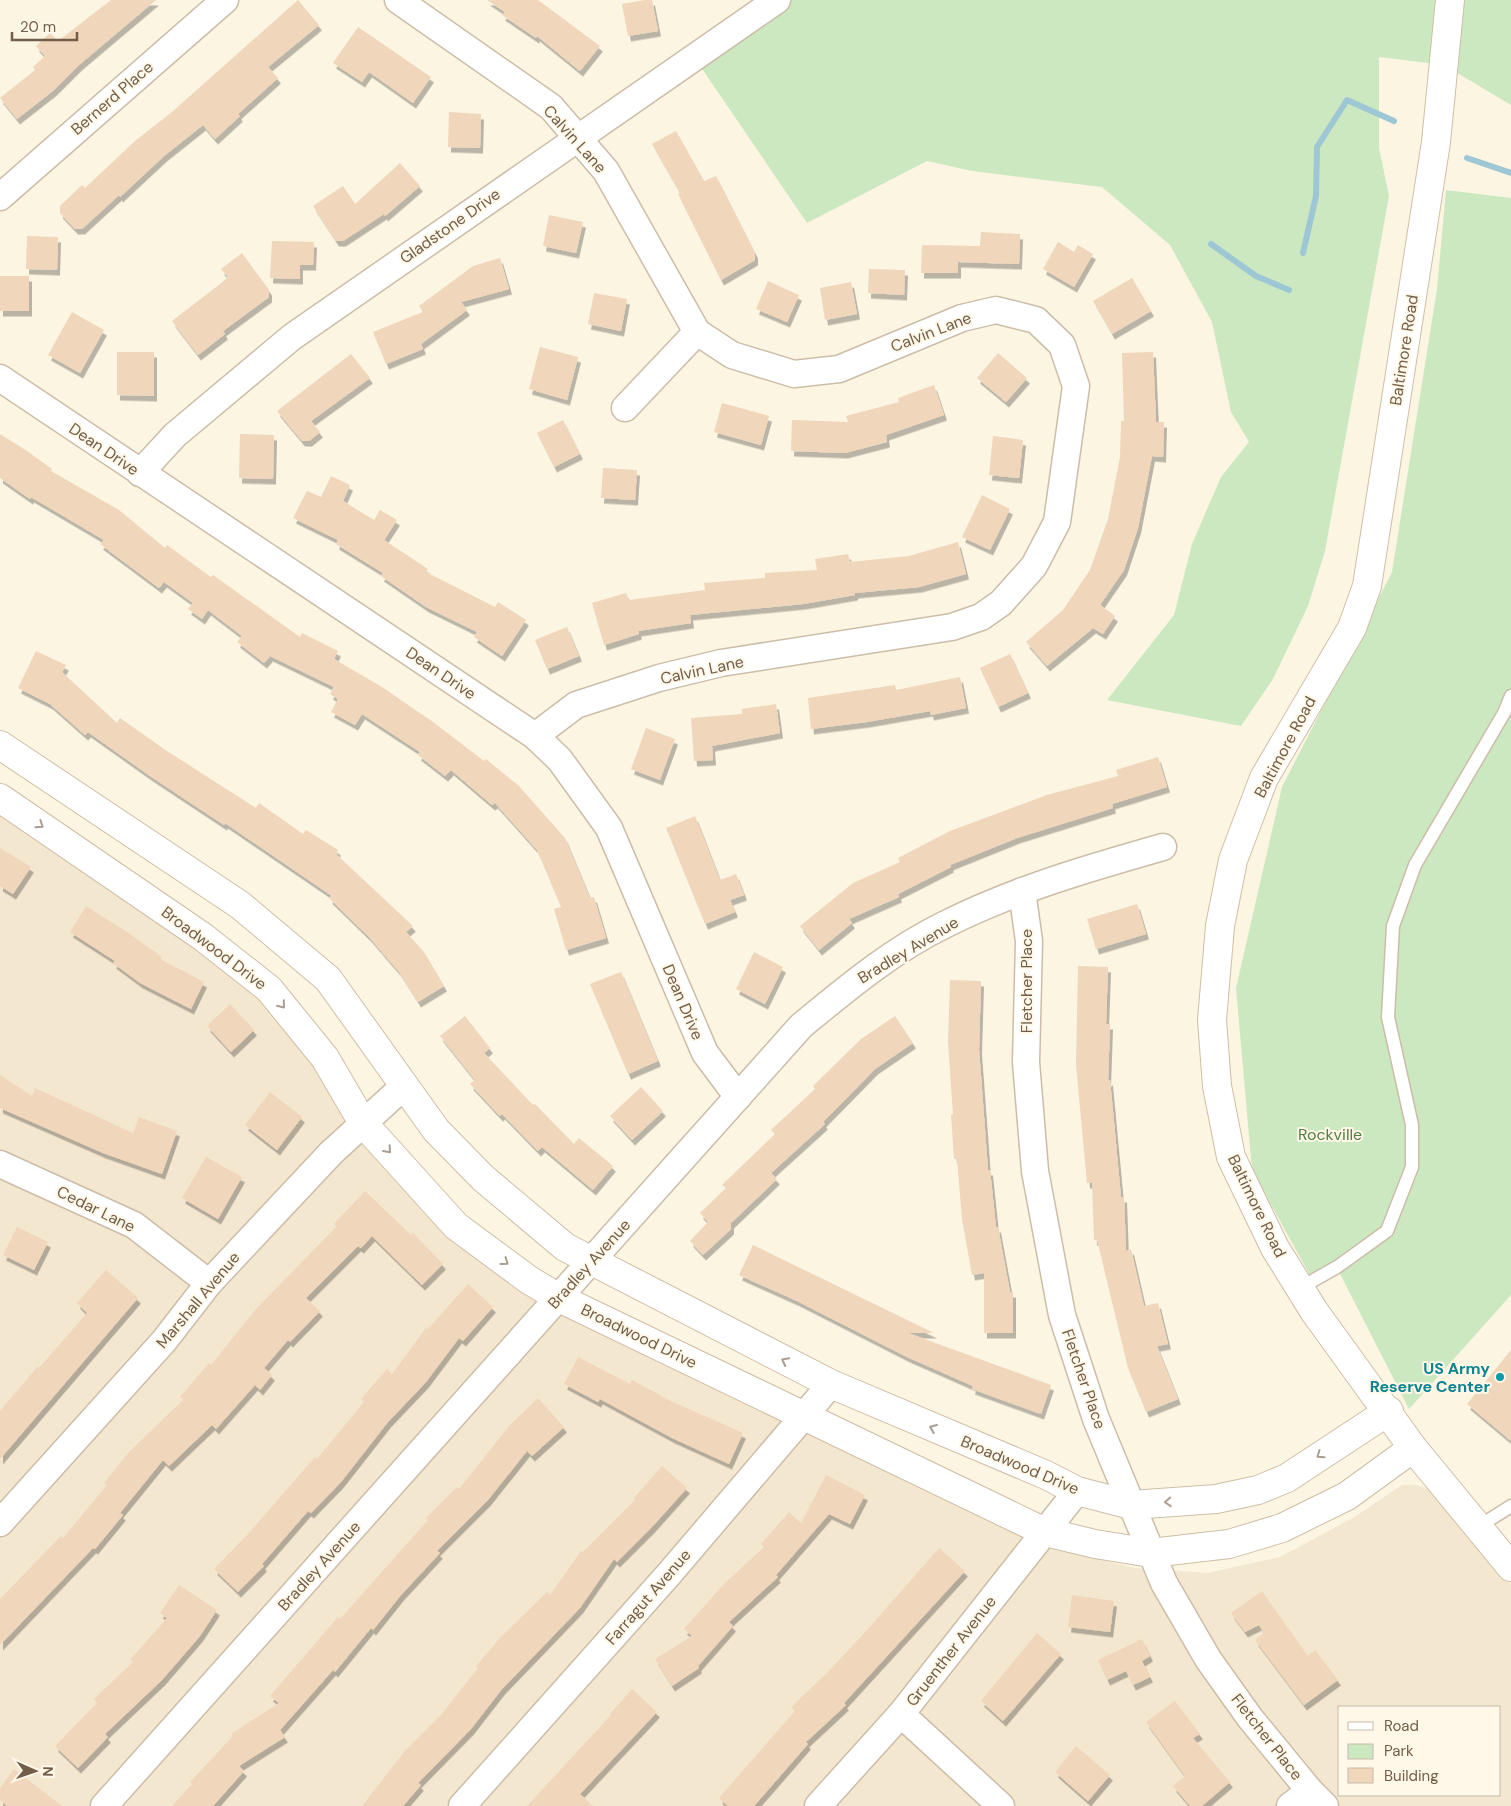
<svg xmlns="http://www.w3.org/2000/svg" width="1511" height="1806" font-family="'DM Sans',sans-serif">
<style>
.residential{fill:#f3e7d0;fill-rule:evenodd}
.green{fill:#cce8c1}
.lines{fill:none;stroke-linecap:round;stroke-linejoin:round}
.stream{stroke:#9ec7d6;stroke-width:6}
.building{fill:#f0d6ba;filter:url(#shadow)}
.lane-casing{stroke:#ccbda9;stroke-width:15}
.street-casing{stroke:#ccbda9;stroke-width:29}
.secondary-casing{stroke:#cfbea7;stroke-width:30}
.lane{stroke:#fff;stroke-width:12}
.street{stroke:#fff;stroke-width:26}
.secondary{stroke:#fff;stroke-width:28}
.oneway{stroke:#aa9e92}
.culture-dot{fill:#0f9aa8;stroke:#fff8e8;stroke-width:2}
.labels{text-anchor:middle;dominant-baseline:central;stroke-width:4;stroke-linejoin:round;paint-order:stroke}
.street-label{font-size:16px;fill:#725d49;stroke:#fff8e8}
.park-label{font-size:16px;fill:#4f7e44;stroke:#fff8e8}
.culture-label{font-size:16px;font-weight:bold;fill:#0d838f;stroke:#fff8e8;text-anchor:end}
</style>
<defs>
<filter id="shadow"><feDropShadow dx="3" dy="5.5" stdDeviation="0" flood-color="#0004"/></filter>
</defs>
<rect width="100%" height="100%" fill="#fcf5e2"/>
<path class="residential" d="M0 808 267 993 446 1220 1005 1526 1078 1554 1135 1568 1208 1573 1280 1557 1353 1518 1402 1485H1417L1433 1491 1452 1509 1511 1585V1806H0ZM1340 1707H1500V1795H1340Z"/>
<g class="green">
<polygon points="777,0 1511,0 1511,105 1444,65 1379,57 1379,148 1389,196 1325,551 1308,606 1273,679 1241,726 1107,700 1174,615 1192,544 1221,477 1249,442 1231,412 1212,322 1170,245 1102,187 972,171 927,161 807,223 694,57"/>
<polygon points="1446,190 1511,198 1511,1295 1409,1409 1337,1268 1313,1281 1252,1170 1236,988 1282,787 1392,572 1437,289"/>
</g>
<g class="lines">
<g class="stream">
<polyline points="1467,158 1511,173"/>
<polyline points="1211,244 1256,276 1289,290"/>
<polyline points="1303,253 1316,196 1317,147 1347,100 1394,121"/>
</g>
</g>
<g class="building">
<polygon points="111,0 156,0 79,65 54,90 17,119 0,98 35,70 33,67 45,56 36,46 50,33 58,41"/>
<polygon points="298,0 319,25 268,67 278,78 238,114 240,116 215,139 203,125 164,156 120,197 119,195 82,229 75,229 60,213 60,206 82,185 85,188 135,141 172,112"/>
<polygon points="487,0 538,0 600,46 580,71 537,36 536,38 502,15 505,12"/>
<polygon points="645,0 652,0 658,31 628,36 622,4"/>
<polygon points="358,27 431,77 413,103 369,72 362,82 333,63"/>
<polygon points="449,112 481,114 480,148 448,147"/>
<polygon points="676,131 704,181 716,176 755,253 755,260 721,280 678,194 680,193 652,144"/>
<polygon points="400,163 420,186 385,216 384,214 343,241 336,241 313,206 343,186 355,204"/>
<polygon points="549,215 583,222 576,253 543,246"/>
<polygon points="981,232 1020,234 1019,264 958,262 958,273 921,273 922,245 980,246"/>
<polygon points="27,236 58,237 57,270 26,269"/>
<polygon points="272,241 314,242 313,265 300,265 300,279 270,278"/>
<polygon points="1058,242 1074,252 1078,245 1093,254 1074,287 1043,269"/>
<polygon points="242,253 269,290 269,297 223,331 225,334 198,355 172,321 220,284 228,277 221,269"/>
<polygon points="500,258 509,289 461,302 467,310 421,344 423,349 386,364 373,332 423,312 419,306 473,266"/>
<polygon points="869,269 905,270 904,295 868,293"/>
<rect x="0" y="276" width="29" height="35"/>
<polygon points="1132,278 1151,311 1112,334 1093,301"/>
<polygon points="768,281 799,295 787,322 756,309"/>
<polygon points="851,282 857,314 825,320 820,288"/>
<polygon points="594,293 627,299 621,331 588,324"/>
<polygon points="72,312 104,330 80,373 48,355"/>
<polygon points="540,347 578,357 567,400 529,389"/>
<polygon points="117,352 154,352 154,396 117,395"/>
<polygon points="1153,352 1156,422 1164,422 1163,457 1152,456 1138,528 1124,570 1100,605 1115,616 1103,634 1093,628 1047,666 1026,642 1063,610 1090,570 1108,519 1120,457 1121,421 1124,421 1122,353"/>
<polygon points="998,353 1027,378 1006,402 977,378"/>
<polygon points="351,354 370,378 311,421 320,432 309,441 302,441 277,411"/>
<polygon points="934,385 944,415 886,435 887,442 845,453 791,451 792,420 848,422 846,416 899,402 898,398"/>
<polygon points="722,403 769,416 761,445 714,432"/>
<polygon points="563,420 580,454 554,467 537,433"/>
<polygon points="0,434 27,451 52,469 51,471 119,510 165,548 167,545 211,577 213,575 300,637 302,633 338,651 334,659 382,687 433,722 484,761 486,759 519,786 565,838 590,898 594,897 606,938 566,950 554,909 561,907 537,850 495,803 492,805 451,770 445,776 418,755 420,752 362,714 355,725 331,712 338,699 330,694 334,687 270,656 264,663 237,642 242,636 208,610 202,619 188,609 193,603 164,582 159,588 100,544 104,540 31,497 30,499 0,478"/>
<polygon points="240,434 274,435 273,479 239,478"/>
<polygon points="993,436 1023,440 1019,478 989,475"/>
<polygon points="603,468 637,470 635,500 601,498"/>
<polygon points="331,476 350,485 343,501 374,520 380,510 397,520 384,540 428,569 426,572 495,607 498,602 526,620 502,656 474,637 477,632 426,607 381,576 383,573 336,544 338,540 293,518 307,491 321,497"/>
<polygon points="982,495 1010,509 990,550 962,537"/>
<polygon points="958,542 966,574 919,587 855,593 855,595 803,604 690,615 691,623 638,631 639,634 604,645 592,603 626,593 629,600 705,590 704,583 765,578 765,573 817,570 815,559 848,554 850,562 909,556"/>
<polygon points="567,627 579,656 547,669 535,640"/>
<polygon points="36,651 66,665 62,672 117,723 120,718 167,751 256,808 259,803 303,834 306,830 338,850 336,854 413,926 406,932 424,952 444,986 418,1002 399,972 369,937 329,898 332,896 225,823 224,825 150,776 88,732 85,735 50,704 18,688"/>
<polygon points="1010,654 1028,693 998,707 980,668"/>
<polygon points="960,677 966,708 931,715 930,711 867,722 811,729 808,698 895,685 896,690"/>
<polygon points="776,704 780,733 712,746 713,760 694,761 691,718 742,714 742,709"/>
<polygon points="646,728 675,739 660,780 631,769"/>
<polygon points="1158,757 1167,787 1112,804 1113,808 1017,838 950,865 951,867 898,894 899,897 849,919 852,923 819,950 800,926 853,883 900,862 898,858 950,831 1047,795 1118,776 1116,770"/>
<polygon points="695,816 720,880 736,874 744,895 730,900 735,912 705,924 666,828"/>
<polygon points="0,848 31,867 13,894 0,886"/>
<polygon points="1137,904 1146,934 1096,949 1087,919"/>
<polygon points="86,906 127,932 162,957 160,959 204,982 191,1009 140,983 113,963 115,961 70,932"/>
<polygon points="754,952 783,967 765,1004 736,989"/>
<polygon points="1078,966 1108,967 1106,1024 1110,1024 1108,1081 1110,1080 1121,1197 1124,1197 1126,1251 1131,1249 1144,1306 1158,1303 1168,1344 1157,1346 1178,1399 1146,1412 1128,1368 1097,1240 1094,1240 1092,1183 1087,1183 1076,1065"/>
<polygon points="621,972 658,1061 628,1074 590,984"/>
<polygon points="950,980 981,981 979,1049 988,1170 990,1170 996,1227 998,1227 1010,1292 1013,1292 1013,1333 984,1333 984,1273 972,1275 962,1219 957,1159 954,1159 951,1115 953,1115 948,1042"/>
<polygon points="230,1004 254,1030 231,1052 207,1026"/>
<polygon points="465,1016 490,1048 484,1053 533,1105 535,1104 574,1144 579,1138 613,1166 593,1190 542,1147 538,1151 502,1114 500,1116 470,1084 475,1080 440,1036"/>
<polygon points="895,1016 913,1043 875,1069 823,1122 825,1124 771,1173 777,1179 731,1223 731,1229 703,1255 690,1241 708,1222 700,1213 726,1188 722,1185 775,1134 771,1130 815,1089 813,1086 861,1039"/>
<polygon points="0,1075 32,1096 35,1088 133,1133 139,1117 177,1131 162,1174 103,1153 0,1108"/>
<polygon points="641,1087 663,1111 632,1140 610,1116"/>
<polygon points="270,1092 302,1117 277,1150 245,1125"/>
<polygon points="206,1157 242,1177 218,1219 182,1198"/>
<polygon points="365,1191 411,1235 413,1233 443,1264 422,1285 372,1236 361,1248 358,1246 306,1298 320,1311 290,1342 288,1340 264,1368 272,1375 260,1390 255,1385 216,1429 212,1425 169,1466 163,1460 120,1513 123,1515 95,1549 93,1548 0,1645 0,1599 61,1536 63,1538 107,1485 104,1483 129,1452 183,1400 180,1397 209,1363 211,1365 256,1309 337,1226 334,1224"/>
<polygon points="17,1227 48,1242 34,1270 3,1255"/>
<polygon points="753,1245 934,1333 908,1333 1051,1385 1041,1414 972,1389 973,1386 907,1357 797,1301 739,1275"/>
<polygon points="106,1270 138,1298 0,1459 0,1411 38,1366 39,1368 87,1313 77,1303"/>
<polygon points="468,1284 493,1307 463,1341 459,1338 426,1382 388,1422 341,1482 311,1513 308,1511 262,1564 264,1566 238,1592 214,1569 249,1533 315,1457 317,1459 364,1402 361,1399 387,1369 392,1374 426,1328 428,1329"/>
<polygon points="1511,1350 1511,1441 1467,1404"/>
<polygon points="578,1357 630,1384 632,1380 671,1401 743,1433 729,1464 672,1438 600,1399 598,1402 564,1384"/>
<polygon points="538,1398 564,1427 532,1456 527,1451 488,1500 437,1551 440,1553 401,1595 373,1630 371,1628 335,1672 333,1670 280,1730 285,1737 239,1766 244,1771 213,1806 172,1806 192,1784 190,1782 233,1736 231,1734 279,1703 270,1696 338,1617 340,1619 428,1520 426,1518 457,1487 459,1489 510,1425"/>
<polygon points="662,1466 687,1488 652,1527 617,1562 614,1559 580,1608 502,1689 471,1729 418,1783 421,1785 403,1806 362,1806 404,1752 441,1715 478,1668 476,1666 501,1637 547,1592 550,1595 581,1551 583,1552 635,1500 634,1498"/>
<polygon points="826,1475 865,1495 850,1524 829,1514 776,1575 778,1577 729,1622 733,1626 698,1666 699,1668 672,1686 655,1659 692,1636 684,1629 722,1586 764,1547 761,1544 789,1512 801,1523"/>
<polygon points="939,1548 965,1571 844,1703 846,1705 806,1742 808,1744 754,1806 728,1806 719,1798 795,1711 791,1707 828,1672 868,1629"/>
<polygon points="179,1585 217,1610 200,1636 162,1680 105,1734 108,1737 78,1768 55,1746 97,1703 94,1699 133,1662 130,1660 167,1618 160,1613"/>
<polygon points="1262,1591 1308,1656 1315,1650 1338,1680 1304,1705 1255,1640 1264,1633 1259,1625 1245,1632 1231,1613"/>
<polygon points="1072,1595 1114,1601 1110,1632 1068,1627"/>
<polygon points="1037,1633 1061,1654 1003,1721 981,1701"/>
<polygon points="1142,1639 1150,1656 1142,1661 1150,1677 1133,1685 1126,1671 1107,1680 1098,1660"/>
<polygon points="632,1689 657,1712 580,1794 593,1806 527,1806 611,1715 610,1714"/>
<polygon points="1175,1701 1200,1734 1193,1738 1230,1782 1202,1806 1190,1806 1173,1786 1185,1776 1146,1722"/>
<polygon points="1076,1746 1110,1775 1088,1801 1055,1772"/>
<polygon points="14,1769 62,1806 7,1806 0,1800 0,1788"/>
</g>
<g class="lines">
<defs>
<g id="lane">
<polyline points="1300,1288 1337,1267 1387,1231 1412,1167 1412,1125 1388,1017 1393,926 1415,865 1504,713 1511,696"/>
<polyline points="1478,1527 1511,1506"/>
</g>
<g id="street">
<polyline points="398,0 551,107 606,171 697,332 732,355 794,374 839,369 962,318 996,310 1036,320 1062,345 1076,386 1057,522 1034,566 1001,603 981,617 952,627 721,663 659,678 576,705 535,736"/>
<polyline points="0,197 225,0"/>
<polyline points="0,378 535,736 560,760 609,828 705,1053 738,1097"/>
<polyline points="625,408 697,332"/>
<polyline points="140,473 175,435 292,337 777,0"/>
<polyline points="1022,891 1029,941 1026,1062 1035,1171 1062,1315 1096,1419 1164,1583 1208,1659 1250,1718 1310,1791 1325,1806"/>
<polyline points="0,1164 134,1225 209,1283"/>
<polyline points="0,1523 164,1341 209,1283 331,1153 404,1086"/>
<polyline points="901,1714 1001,1806"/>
<path d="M104 1806 801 1026C846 989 891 951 944 925 1013 890 1089 868 1163 847"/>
<polyline points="462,1806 669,1574 831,1384"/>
<polyline points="818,1806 901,1714 1077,1491"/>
<polyline points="1290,1806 1310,1791"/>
</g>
<g id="secondary">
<polyline points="1450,0 1436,142 1367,586 1352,628 1264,778 1233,860 1220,926 1212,1020 1217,1086 1231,1157 1275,1248 1314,1311 1413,1448 1511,1567"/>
<polyline points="0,745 240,905 328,979 436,1130 483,1178 565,1247 831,1384 1046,1475 1077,1491 1131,1505 1216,1499 1258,1490 1287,1478 1389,1411"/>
<polyline points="0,798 203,937 269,989 325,1058 363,1123 456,1226 529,1280 559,1298 1045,1532 1095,1544 1151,1553 1229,1544 1282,1528 1347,1496 1413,1448"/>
</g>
</defs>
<use href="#lane" class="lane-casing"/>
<use href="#street" class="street-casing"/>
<use href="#secondary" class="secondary-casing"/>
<use href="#lane" class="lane"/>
<use href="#street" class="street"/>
<use href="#secondary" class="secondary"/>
</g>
<defs><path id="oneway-chevron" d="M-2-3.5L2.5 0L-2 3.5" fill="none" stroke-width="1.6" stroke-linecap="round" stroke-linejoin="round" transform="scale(1.25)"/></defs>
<g class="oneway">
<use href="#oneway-chevron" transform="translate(40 825) rotate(34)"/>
<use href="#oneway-chevron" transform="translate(282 1005) rotate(51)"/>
<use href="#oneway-chevron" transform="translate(388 1150) rotate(48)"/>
<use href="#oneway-chevron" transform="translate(505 1262) rotate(36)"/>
<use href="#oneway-chevron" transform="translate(785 1361) rotate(-153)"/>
<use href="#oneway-chevron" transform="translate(933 1428) rotate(-157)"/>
<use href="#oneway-chevron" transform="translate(1320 1455) rotate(145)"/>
<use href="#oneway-chevron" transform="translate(1168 1502) rotate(176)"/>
</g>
<circle class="culture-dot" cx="1500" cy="1377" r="5"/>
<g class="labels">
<g class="street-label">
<text transform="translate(112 98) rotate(-41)">Bernerd Place</text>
<text transform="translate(575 139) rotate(48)">Calvin Lane</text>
<text transform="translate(450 226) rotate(-35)">Gladstone Drive</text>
<text transform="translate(931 332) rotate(-21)">Calvin Lane</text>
<text transform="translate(1404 350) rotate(-81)">Baltimore Road</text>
<text transform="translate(104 449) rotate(34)">Dean Drive</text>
<text transform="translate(702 670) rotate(-12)">Calvin Lane</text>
<text transform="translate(441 673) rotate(34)">Dean Drive</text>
<text transform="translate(1285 747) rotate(-62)">Baltimore Road</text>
<text transform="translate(214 948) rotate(37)">Broadwood Drive</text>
<text transform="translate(908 950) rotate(-31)">Bradley Avenue</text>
<text transform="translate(1026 981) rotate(-90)">Fletcher Place</text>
<text transform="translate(683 1002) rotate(67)">Dean Drive</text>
<text transform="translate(1257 1206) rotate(64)">Baltimore Road</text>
<text transform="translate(96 1209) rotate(26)">Cedar Lane</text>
<text transform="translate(589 1264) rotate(-48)">Bradley Avenue</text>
<text transform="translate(198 1300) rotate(-50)">Marshall Avenue</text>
<text transform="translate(639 1336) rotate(26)">Broadwood Drive</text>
<text transform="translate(1084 1379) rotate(71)">Fletcher Place</text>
<text transform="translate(1020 1465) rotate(23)">Broadwood Drive</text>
<text transform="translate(319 1566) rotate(-48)">Bradley Avenue</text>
<text transform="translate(648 1597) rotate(-49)">Farragut Avenue</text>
<text transform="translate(951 1651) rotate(-52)">Gruenther Avenue</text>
<text transform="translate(1267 1737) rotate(52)">Fletcher Place</text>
</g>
<g class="park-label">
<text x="1330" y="1134">Rockville</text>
</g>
<g class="culture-label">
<text x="1490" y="1368">US Army<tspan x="1490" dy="18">Reserve Center</tspan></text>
</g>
</g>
<rect x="1338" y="1706" width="162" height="90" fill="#fff8e8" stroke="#c7baa8"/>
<rect x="1348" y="1722" width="25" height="8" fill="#ffffff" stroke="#c7baa8"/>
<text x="1384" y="1731" font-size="15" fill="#725d49">Road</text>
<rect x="1348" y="1744" width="25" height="15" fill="#cce8c1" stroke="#c7baa8"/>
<text x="1384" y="1756" font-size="15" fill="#725d49">Park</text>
<rect x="1348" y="1768" width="25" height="15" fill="#f0d6ba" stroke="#c7baa8"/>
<text x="1384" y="1781" font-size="15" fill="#725d49">Building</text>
<g transform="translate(35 1771) rotate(92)" stroke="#fff8e8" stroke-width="4" paint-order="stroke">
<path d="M0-4L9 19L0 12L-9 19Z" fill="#725d49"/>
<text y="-8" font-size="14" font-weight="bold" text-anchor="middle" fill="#725d49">N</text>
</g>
<path d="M12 32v8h65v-8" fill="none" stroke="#725d49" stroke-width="2.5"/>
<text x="20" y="32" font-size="15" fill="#725d49" stroke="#fff8e8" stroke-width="4" paint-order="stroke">20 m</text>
</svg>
